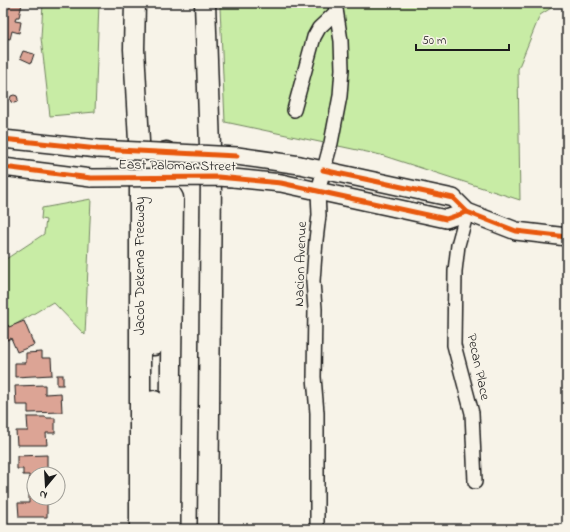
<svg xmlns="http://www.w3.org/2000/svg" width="570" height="532" font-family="'Indie Flower',sans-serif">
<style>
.green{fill:#c8eca5;stroke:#728460}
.building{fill:#dca495;stroke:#1c1c1c}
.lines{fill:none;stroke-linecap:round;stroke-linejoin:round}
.minor-casing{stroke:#1c1c1c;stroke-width:16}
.major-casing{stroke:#1c1c1c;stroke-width:20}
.highway-casing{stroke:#1c1c1c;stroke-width:23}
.minor{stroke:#f7f3e8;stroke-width:13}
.major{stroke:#f7f3e8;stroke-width:17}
.highway{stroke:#f7f3e8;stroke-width:20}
.major-bridge-casing{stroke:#1c1c1c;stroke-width:20;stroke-linecap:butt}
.major-bridge{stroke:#f7f3e8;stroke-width:17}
.cycleway-casing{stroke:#f7f3e8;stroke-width:8}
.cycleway{stroke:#e8590c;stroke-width:5}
.labels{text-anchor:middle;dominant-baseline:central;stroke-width:3.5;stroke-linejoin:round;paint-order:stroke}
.street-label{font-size:14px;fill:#1c1c1c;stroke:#f7f3e8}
</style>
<rect width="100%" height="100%" fill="#f7f3e8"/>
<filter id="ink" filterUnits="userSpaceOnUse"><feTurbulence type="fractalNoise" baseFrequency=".025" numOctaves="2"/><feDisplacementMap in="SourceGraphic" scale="8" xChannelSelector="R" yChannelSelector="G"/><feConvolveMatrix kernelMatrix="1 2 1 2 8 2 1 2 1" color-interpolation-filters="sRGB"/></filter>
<g filter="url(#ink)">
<g class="green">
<polygon points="43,3 99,3 95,112 50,116 41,38"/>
<polygon points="227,3 559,3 540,15 518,69 520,200 381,155 225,122 220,7"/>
<polygon points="91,199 85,335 53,302 3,332 3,261 44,234 46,220 41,219 42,208"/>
</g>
<g class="building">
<polygon points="3,3 22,4 19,17 16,17 15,21 21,22 19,33 12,31 10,39 5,38 7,32 3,31"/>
<polygon points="23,51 34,54 31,63 20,58"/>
<circle cx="14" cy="99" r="4"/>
<polygon points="24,321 34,345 17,352 11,338 3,342 3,327 8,325 9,327"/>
<polygon points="42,352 42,358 51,358 52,375 15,377 15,363 26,363 26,353"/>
<rect x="57" y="375" width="6" height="10"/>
<polygon points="45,385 45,394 61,393 62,412 28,413 28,405 16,405 15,386"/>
<polygon points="27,417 46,417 46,418 55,418 55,433 46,433 47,445 17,445 16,431 28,431"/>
<polygon points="47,455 47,474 34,474 34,482 30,483 29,475 23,475 23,469 17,469 17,456"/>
<polygon points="29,490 34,490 34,498 47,498 47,517 19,517 18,503 29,503"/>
</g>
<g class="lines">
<defs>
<g id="minor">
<polyline points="294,110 314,37 319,28 336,12"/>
<polyline points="467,212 458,245 455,271 454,345 472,413 475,482"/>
<polyline points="317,529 317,413 314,377 315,309 313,281 316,240 319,215 318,191 331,143 340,96 342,69 341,41 335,3"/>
</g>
<g id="major">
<polyline points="3,139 98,149"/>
<polyline points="237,156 300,165 453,198 467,212 516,231 567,237"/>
<polyline points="3,167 91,178"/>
<polyline points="233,178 281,183 446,219 467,212"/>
</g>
<g id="highway">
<polyline points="135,3 134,49 140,160 140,529"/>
<polyline points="205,3 211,176 208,529"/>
<polyline points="165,185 173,198 171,364 170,529"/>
<polyline points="154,345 155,198 165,185 166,152"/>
<polyline points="154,401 155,529"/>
</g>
</defs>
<use href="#minor" class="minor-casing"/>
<use href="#major" class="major-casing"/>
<use href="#highway" class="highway-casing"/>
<use href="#minor" class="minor"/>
<use href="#major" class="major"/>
<use href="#highway" class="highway"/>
<defs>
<g id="major-bridge">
<polyline points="98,149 237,156"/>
<polyline points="91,178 218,177 233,178"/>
</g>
</defs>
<use href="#major-bridge" class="major-bridge-casing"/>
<use href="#major-bridge" class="major-bridge"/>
<defs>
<g id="cycleway">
<polyline points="3,139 98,149 237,156"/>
<polyline points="3,167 91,178 218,177 281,183 446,219 467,212"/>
<polyline points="323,170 453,198 467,212 516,231 567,237"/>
</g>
</defs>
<use href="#cycleway" class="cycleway-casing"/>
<use href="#cycleway" class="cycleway"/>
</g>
</g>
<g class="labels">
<g class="street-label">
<text transform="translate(177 166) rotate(1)">East Palomar Street</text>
<text transform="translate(301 264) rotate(-88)">Nacion Avenue</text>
<text transform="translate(140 266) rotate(-90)">Jacob Dekema Freeway</text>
<text transform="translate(478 367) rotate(78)">Pecan Place</text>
</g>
</g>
<rect width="570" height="532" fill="none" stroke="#f7f3e8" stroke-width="16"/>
<rect x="8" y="8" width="554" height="516" fill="none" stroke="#1c1c1c" stroke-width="1.5" filter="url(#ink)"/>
<g transform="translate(46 486) rotate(198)"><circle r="19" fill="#f7f3e8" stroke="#9f9d96"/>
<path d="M0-3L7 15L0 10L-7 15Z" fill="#1c1c1c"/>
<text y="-6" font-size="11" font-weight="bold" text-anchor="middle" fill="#1c1c1c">N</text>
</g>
<path d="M416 44v6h93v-6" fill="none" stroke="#1c1c1c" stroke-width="2"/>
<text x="422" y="44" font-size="12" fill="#1c1c1c" stroke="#f7f3e8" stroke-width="3" paint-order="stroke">50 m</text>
</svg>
